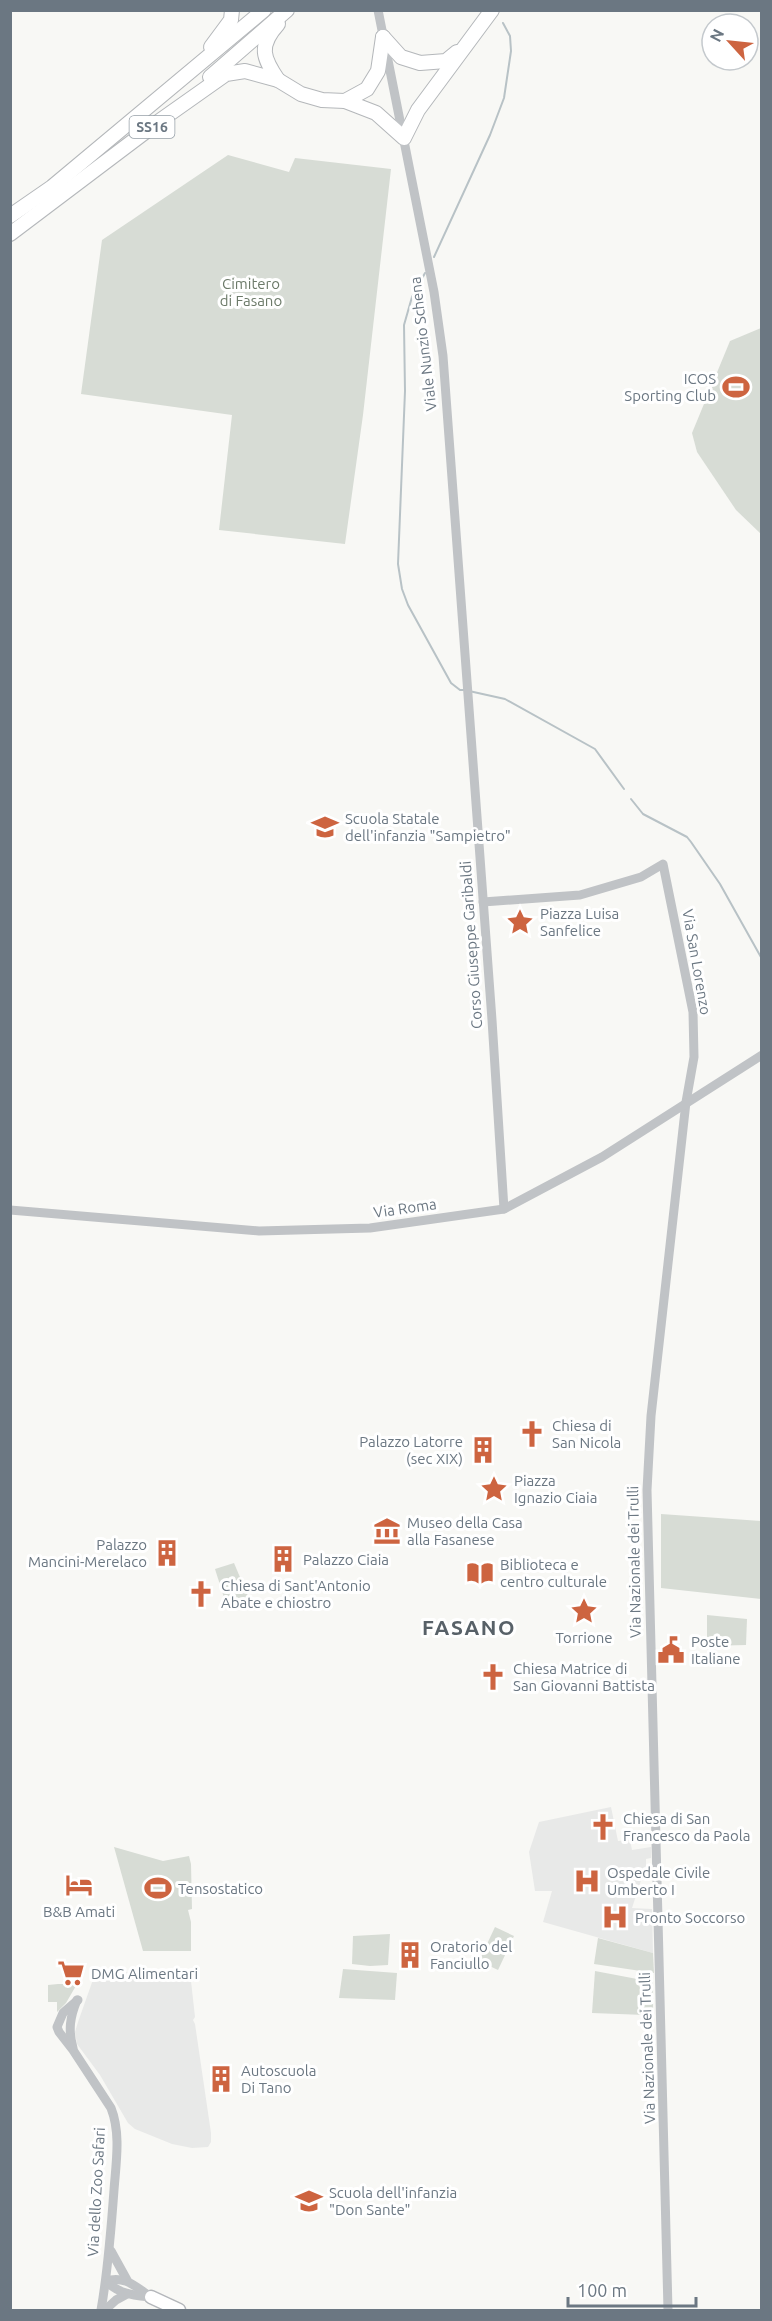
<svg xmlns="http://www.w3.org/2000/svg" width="772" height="2321" font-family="Ubuntu,sans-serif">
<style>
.built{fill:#e8e9e8}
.green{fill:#d7dcd5}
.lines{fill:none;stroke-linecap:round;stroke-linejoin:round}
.stream{stroke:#b8c2c6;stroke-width:2}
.major-casing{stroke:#b4b7bb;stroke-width:15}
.highway-casing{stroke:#b4b7ba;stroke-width:16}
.minor{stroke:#c0c3c6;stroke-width:9}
.major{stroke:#fff;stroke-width:12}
.highway{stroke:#fff;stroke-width:14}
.labels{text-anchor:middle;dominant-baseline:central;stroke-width:6;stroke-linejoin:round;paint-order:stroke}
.shield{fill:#fff;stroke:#97a0a8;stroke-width:1.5}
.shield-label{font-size:14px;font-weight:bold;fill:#6b7782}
.park-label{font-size:15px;fill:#6c7a69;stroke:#fff}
.street-label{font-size:15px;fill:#6b7782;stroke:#fff}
.poi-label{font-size:15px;fill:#6b7782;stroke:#fff;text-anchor:start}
.district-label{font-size:21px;font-weight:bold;letter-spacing:1.5px;fill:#586168;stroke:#fff}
</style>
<rect width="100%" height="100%" fill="#f8f8f5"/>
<g class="built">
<polygon points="611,1807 618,1841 630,1840 632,1850 651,1847 651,1858 646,1859 646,1872 644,1871 632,1908 652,1909 653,1953 543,1922 552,1891 535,1891 529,1852 539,1822"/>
<polygon points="99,1972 183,1972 184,1981 191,1981 195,2017 193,2020 195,2024 211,2133 211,2142 208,2147 192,2148 172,2144 135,2129 128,2123 100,2075 77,2044 75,2032 78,2022 95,1974"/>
</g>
<g class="green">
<polygon points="228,155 289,172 295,158 391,169 363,415 345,544 219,530 232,415 81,394 102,240"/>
<polygon points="761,328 761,534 736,510 697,452 692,433 730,341"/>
<polygon points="661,1514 761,1521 761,1599 661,1588"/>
<polygon points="234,1563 250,1601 227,1607 215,1569"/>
<polygon points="707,1615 747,1619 746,1645 707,1646"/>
<polygon points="114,1847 163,1861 189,1856 191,1864 192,1909 188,1910 191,1922 191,1951 143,1951"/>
<polygon points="495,1927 514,1936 498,1970 479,1961"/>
<polygon points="390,1934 388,1965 370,1966 352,1964 353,1936"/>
<polygon points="598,1938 653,1953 654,1973 594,1964"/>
<polygon points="343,1969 397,1973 395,2000 339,1998"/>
<polygon points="595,1971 653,1982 653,2012 645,2015 592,2013"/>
<polygon points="58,1984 77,1984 66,2003 57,2012 57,2002 48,2002 48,1985"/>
</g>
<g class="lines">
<g class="stream">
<polyline points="434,257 490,135 504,98 511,51 510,36 503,23"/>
<polyline points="425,273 412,297 404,325 405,391 398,564 402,589 408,605 451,683 460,690 464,690"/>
<polyline points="469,691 505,699 595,749 624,789"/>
<polyline points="631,799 643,814 687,837 691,842 720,884 762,959"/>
</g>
<defs>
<polyline id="major" points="151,2297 179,2310"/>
<g id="highway">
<path d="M278 24C258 46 263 58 278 80"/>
<polyline points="383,37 401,57 420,63 446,61 457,52"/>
<polyline points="211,47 231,20 232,10"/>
<polyline points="210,77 287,10"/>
<polyline points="345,101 367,89 378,71 383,37"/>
<polyline points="151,127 226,74 245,71 278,80 301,94 322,100 345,101 376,113 404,138 418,110 492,10"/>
<polyline points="10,216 52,187 264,10"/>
<polyline points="10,234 157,123"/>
</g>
</defs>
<use href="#major" class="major-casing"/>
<use href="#highway" class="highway-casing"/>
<g class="minor">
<polyline points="378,10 434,292 443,356 492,1020 504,1209"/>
<polyline points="483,902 580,895 641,877 663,864 693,1012 694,1057 686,1102 651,1416 647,1490 668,2310"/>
<polyline points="10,1210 259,1231 370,1228 504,1209 602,1157 762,1055"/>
<path d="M78 2000 63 2013 57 2027 59 2032 73 2050 111 2108C121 2133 116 2163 114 2190 111 2231 108 2271 101 2310"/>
<path d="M73 2048C68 2030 70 2017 77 2000"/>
<polyline points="111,2251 127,2280"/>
<path d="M106 2281C125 2275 136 2287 151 2297"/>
<path d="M106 2281C119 2294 132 2295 150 2297"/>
<polyline points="105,2310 116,2300 127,2294"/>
</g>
<use href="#major" class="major"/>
<use href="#highway" class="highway"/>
</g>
<defs>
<symbol id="stadium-bare" viewBox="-9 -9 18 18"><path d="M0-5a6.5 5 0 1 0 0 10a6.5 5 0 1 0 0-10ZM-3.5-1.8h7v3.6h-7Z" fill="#cd6440" stroke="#fff" stroke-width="2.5" paint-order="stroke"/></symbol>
<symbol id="school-bare" viewBox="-9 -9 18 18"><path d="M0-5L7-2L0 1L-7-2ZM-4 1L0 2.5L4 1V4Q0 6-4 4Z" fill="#cd6440" stroke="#fff" stroke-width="2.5" paint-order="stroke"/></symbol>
<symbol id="sight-bare" viewBox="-9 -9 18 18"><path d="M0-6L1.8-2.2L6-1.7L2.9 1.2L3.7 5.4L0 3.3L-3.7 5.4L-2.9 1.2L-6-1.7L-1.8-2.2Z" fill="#cd6440" stroke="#fff" stroke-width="2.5" paint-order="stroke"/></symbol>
<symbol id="church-bare" viewBox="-9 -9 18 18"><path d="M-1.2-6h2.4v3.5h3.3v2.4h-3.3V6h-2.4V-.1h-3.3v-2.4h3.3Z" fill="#cd6440" stroke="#fff" stroke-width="2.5" paint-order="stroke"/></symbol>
<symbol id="building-bare" viewBox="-9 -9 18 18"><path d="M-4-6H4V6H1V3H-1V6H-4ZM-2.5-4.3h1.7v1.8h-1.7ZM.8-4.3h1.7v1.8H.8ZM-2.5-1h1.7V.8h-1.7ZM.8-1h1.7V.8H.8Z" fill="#cd6440" stroke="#fff" stroke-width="2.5" paint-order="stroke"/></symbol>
<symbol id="museum-bare" viewBox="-9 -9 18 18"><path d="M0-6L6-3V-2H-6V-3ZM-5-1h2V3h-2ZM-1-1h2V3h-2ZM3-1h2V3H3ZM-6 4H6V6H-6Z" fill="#cd6440" stroke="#fff" stroke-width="2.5" paint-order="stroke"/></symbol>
<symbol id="library-bare" viewBox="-9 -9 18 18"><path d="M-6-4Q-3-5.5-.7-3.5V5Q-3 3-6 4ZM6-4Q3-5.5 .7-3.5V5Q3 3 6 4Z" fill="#cd6440" stroke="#fff" stroke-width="2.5" paint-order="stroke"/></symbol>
<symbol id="civic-bare" viewBox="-9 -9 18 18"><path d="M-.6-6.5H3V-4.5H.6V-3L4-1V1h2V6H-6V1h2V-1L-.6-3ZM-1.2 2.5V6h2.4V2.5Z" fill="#cd6440" stroke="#fff" stroke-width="2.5" paint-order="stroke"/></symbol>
<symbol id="hospital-bare" viewBox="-9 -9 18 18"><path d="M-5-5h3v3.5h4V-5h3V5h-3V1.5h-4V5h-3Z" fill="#cd6440" stroke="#fff" stroke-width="2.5" paint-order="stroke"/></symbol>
<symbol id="hotel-bare" viewBox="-9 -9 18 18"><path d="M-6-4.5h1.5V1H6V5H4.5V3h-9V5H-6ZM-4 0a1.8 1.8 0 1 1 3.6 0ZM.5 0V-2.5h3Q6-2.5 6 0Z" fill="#cd6440" stroke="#fff" stroke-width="2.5" paint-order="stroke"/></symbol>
<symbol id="supermarket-bare" viewBox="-9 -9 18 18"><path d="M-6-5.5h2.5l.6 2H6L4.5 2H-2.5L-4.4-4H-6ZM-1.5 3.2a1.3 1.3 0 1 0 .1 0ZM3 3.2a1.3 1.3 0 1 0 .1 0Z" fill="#cd6440" stroke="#fff" stroke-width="2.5" paint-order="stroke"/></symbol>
</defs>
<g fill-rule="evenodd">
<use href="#stadium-bare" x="717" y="368" width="38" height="38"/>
<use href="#school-bare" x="306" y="808" width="38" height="38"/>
<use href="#sight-bare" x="501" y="903" width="38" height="38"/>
<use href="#church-bare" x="513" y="1415" width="38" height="38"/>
<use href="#building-bare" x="464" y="1431" width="38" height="38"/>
<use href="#sight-bare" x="475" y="1470" width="38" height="38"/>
<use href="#museum-bare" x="368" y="1512" width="38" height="38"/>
<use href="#building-bare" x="148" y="1534" width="38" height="38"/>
<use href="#building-bare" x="264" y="1540" width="38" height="38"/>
<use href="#library-bare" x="461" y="1554" width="38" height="38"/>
<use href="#church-bare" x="182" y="1575" width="38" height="38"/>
<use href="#sight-bare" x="565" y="1592" width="38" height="38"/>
<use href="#civic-bare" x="652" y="1631" width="38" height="38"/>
<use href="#church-bare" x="474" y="1658" width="38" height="38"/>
<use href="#church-bare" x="584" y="1808" width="38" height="38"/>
<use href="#hospital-bare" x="568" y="1862" width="38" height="38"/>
<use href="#hotel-bare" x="60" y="1866" width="38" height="38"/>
<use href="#stadium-bare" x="139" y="1869" width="38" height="38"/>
<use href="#hospital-bare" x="596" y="1898" width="38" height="38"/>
<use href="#building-bare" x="391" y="1936" width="38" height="38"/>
<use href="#supermarket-bare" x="52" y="1954" width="38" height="38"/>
<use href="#building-bare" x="202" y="2060" width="38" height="38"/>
<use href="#school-bare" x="290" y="2182" width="38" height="38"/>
</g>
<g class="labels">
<rect class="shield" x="129.5" y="116" width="45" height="22" rx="4.5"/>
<g class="shield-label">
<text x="152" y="127">SS16</text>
</g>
<g class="park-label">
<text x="251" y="283">Cimitero<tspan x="251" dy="17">di Fasano</tspan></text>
</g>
<g class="street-label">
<text transform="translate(423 344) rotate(-97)">Viale Nunzio Schena</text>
<text transform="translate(471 945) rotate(-94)">Corso Giuseppe Garibaldi</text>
<text transform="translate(697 962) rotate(80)">Via San Lorenzo</text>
<text transform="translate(405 1208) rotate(-8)">Via Roma</text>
<text transform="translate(634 1562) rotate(-91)">Via Nazionale dei Trulli</text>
<text transform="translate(647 2048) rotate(-92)">Via Nazionale dei Trulli</text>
<text transform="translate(96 2192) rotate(-87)">Via dello Zoo Safari</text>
</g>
<g class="poi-label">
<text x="716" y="378" text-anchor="end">ICOS<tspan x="716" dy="17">Sporting Club</tspan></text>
<text x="345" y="818">Scuola Statale<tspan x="345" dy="17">dell'infanzia "Sampietro"</tspan></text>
<text x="540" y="913">Piazza Luisa<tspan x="540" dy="17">Sanfelice</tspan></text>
<text x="552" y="1425">Chiesa di<tspan x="552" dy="17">San Nicola</tspan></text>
<text x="463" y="1441" text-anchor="end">Palazzo Latorre<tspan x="463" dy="17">(sec XIX)</tspan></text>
<text x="514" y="1480">Piazza<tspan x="514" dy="17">Ignazio Ciaia</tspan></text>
<text x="407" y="1522">Museo della Casa<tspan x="407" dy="17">alla Fasanese</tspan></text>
<text x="147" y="1544" text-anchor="end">Palazzo<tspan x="147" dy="17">Mancini-Merelaco</tspan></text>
<text x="303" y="1559">Palazzo Ciaia</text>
<text x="500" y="1564">Biblioteca e<tspan x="500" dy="17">centro culturale</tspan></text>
<text x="221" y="1585">Chiesa di Sant'Antonio<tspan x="221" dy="17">Abate e chiostro</tspan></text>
<text x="584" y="1637" text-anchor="middle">Torrione</text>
<text x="691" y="1641">Poste<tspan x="691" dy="17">Italiane</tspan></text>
<text x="513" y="1668">Chiesa Matrice di<tspan x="513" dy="17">San Giovanni Battista</tspan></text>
<text x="623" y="1818">Chiesa di San<tspan x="623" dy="17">Francesco da Paola</tspan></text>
<text x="607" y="1872">Ospedale Civile<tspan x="607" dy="17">Umberto I</tspan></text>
<text x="178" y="1888">Tensostatico</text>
<text x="79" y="1911" text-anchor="middle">B&amp;B Amati</text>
<text x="635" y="1917">Pronto Soccorso</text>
<text x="430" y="1946">Oratorio del<tspan x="430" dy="17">Fanciullo</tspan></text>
<text x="91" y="1973">DMG Alimentari</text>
<text x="241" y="2070">Autoscuola<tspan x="241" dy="17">Di Tano</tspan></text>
<text x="329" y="2192">Scuola dell'infanzia<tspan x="329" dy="17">"Don Sante"</tspan></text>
</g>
<g class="district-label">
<text x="469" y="1627">FASANO</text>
</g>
</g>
<rect width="772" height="2321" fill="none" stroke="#6b7782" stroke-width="24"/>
<g transform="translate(730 42) rotate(297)"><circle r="28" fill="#ffffff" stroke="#c4c9cd" stroke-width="1.5"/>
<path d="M0-4.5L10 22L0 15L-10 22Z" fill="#cd6440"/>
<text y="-9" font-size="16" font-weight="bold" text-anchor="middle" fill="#6b7782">N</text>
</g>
<path d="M568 2297v9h128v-9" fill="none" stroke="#6b7782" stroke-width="3"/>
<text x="577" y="2297" font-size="18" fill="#6b7782" stroke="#ffffff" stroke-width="4.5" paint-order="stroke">100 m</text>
</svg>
